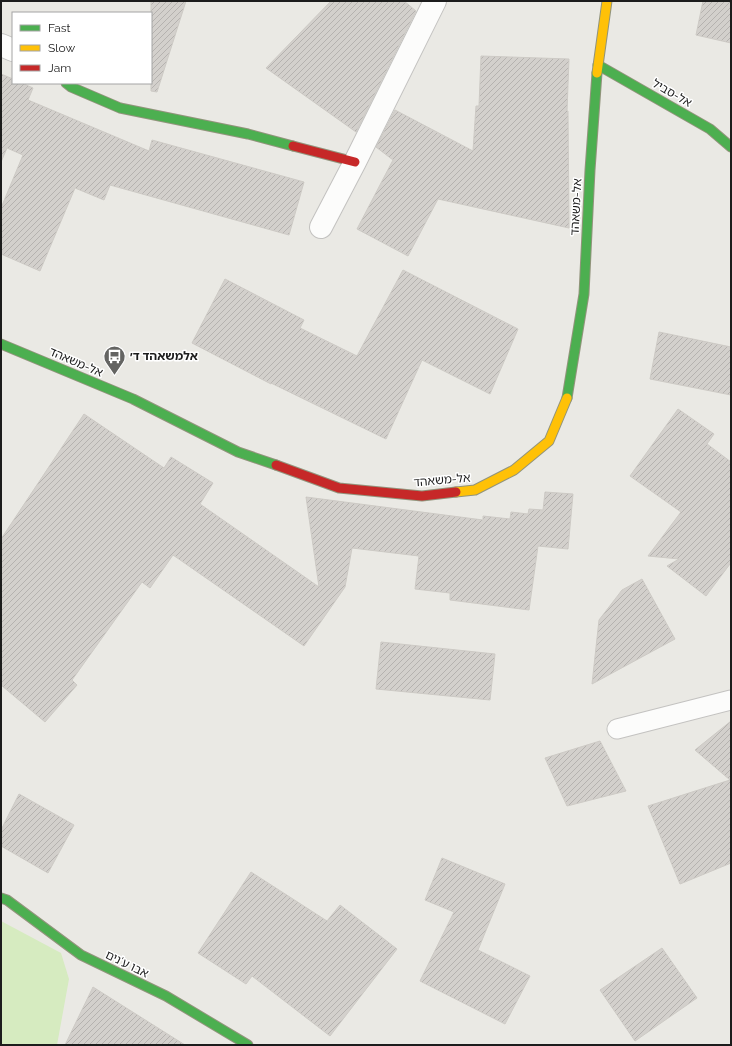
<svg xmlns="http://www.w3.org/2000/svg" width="732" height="1046" font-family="Raleway,'Noto Sans Hebrew',sans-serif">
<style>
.grass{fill:#d6ebc0}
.building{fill:url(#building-hatch);stroke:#cdcac5}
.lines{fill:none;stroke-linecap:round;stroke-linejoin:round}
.lane-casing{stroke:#c3c2c0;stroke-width:21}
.street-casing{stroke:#c3c2c0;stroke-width:24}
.fast-casing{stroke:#92947c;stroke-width:11}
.slow-casing{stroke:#92947c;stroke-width:11}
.jam-casing{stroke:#92947c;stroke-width:11}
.lane{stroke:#fcfcfb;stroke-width:19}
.street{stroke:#fcfcfb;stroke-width:22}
.fast{stroke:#4caf50;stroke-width:9}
.slow{stroke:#ffc107;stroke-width:9}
.jam{stroke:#c62828;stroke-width:9}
.labels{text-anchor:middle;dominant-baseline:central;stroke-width:3;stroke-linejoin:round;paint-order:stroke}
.street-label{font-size:12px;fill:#1c1c1c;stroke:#fff}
.poi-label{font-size:12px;font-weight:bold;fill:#1c1c1c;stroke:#fff;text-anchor:start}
</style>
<defs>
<pattern id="building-hatch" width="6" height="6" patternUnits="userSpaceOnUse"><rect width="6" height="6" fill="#d3d0cc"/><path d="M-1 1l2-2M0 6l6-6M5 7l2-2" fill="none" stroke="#b5b2af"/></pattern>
</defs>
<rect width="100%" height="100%" fill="#eae9e4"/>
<polygon class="grass" points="1,921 61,953 69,979 57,1045 1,1045"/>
<g class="building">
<polygon points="151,1 186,1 157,92 151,91"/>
<polygon points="331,1 404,1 416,11 356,132 266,68"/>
<polygon points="703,1 731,1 731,43 696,35"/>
<polygon points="481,56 569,59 567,111 568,111 569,228 438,199 408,256 357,229 393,160 376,147 395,110 473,151 476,106 479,106"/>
<polygon points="1,74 13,79 13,83 22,83 33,88 28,100 149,151 152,140 304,182 289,235 110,185 104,200 75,188 40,271 1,254 1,208 23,155 7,148 1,162"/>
<polygon points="403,270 518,329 490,394 422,360 386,439 271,383 271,384 192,343 225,279 304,320 300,328 357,356"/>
<polygon points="659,332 731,347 731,395 650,379"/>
<polygon points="678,409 714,434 707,444 731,462 731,564 730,564 706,596 667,566 679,559 648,556 681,512 630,476"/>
<polygon points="84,414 164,468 171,457 213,483 200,504 319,587 306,497 483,520 483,516 510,519 511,512 528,514 529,509 543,510 545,492 573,494 568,549 538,546 529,610 450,600 450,593 415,589 419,556 352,548 345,587 304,646 173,555 150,588 142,582 72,680 77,685 45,722 1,685 1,539"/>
<polygon points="642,579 675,639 592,684 599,620 622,590"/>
<polygon points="381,642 495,654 490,700 376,689"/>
<polygon points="731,721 731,863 680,884 648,806 730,780 695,750"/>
<polygon points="600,741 626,791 567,806 545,758"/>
<polygon points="19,794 74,825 48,873 1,846 1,830"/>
<polygon points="442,858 505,884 478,950 530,976 505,1024 420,981 454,912 425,900"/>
<polygon points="251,872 327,921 340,905 397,949 330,1036 252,976 246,984 198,953"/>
<polygon points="662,948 697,998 635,1041 600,990"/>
<polygon points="93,987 185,1045 65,1045"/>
</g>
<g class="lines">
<defs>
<polyline id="lane" points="617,729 731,700"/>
<g id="street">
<polyline points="1,45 13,50"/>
<polyline points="321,227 355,162 435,1"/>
</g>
<g id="fast">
<polyline points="598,65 710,129 731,147"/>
<polyline points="66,83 71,87 120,108 248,134 293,146"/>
<polyline points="1,344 133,399 238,452 276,465"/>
<polyline points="567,398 584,294 590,170 597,73"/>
<polyline points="1,898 7,900 81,955 166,996 248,1045"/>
</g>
<g id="slow">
<polyline points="597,73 607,1"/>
<polyline points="456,492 475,490 514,470 549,441 567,398"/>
</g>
<g id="jam">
<polyline points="293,146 355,162"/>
<polyline points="276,465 339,488 422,496 456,492"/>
</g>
</defs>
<use href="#lane" class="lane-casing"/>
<use href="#street" class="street-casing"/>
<use href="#fast" class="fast-casing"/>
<use href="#slow" class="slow-casing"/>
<use href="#jam" class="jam-casing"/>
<use href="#lane" class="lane"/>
<use href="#street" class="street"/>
<use href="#fast" class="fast"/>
<use href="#slow" class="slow"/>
<use href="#jam" class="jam"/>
</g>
<defs>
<symbol id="bus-pin" viewBox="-11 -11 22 30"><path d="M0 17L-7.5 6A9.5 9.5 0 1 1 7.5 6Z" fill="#646462" stroke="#fff"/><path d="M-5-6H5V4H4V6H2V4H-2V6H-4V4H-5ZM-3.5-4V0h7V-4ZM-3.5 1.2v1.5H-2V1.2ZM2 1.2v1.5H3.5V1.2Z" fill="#fff"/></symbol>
</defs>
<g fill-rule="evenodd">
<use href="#bus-pin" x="102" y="344" width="25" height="34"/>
</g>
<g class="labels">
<g class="street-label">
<text transform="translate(672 93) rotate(30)">אל-סביל</text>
<text transform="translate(576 207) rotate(-87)">אל-משאהד</text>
<text transform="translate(76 362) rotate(23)">אל-משאהד</text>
<text transform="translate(442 480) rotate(-5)">אל-משאהד</text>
<text transform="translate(127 964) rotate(26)">אבו ע'נים</text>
</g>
<g class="poi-label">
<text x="130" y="356">אלמשאהד ד׳</text>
</g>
</g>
<rect width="732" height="1046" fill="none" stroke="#1c1c1c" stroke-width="4"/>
<rect x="12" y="12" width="140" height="72" fill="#ffffff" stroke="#a4a4a4"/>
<rect x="20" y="25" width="20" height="6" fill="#4caf50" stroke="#a4a4a4"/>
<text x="48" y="32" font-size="12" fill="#1c1c1c">Fast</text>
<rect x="20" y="45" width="20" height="6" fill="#ffc107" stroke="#a4a4a4"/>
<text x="48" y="52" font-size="12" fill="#1c1c1c">Slow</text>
<rect x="20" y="65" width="20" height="6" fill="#c62828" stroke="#a4a4a4"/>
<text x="48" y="72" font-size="12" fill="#1c1c1c">Jam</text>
</svg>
